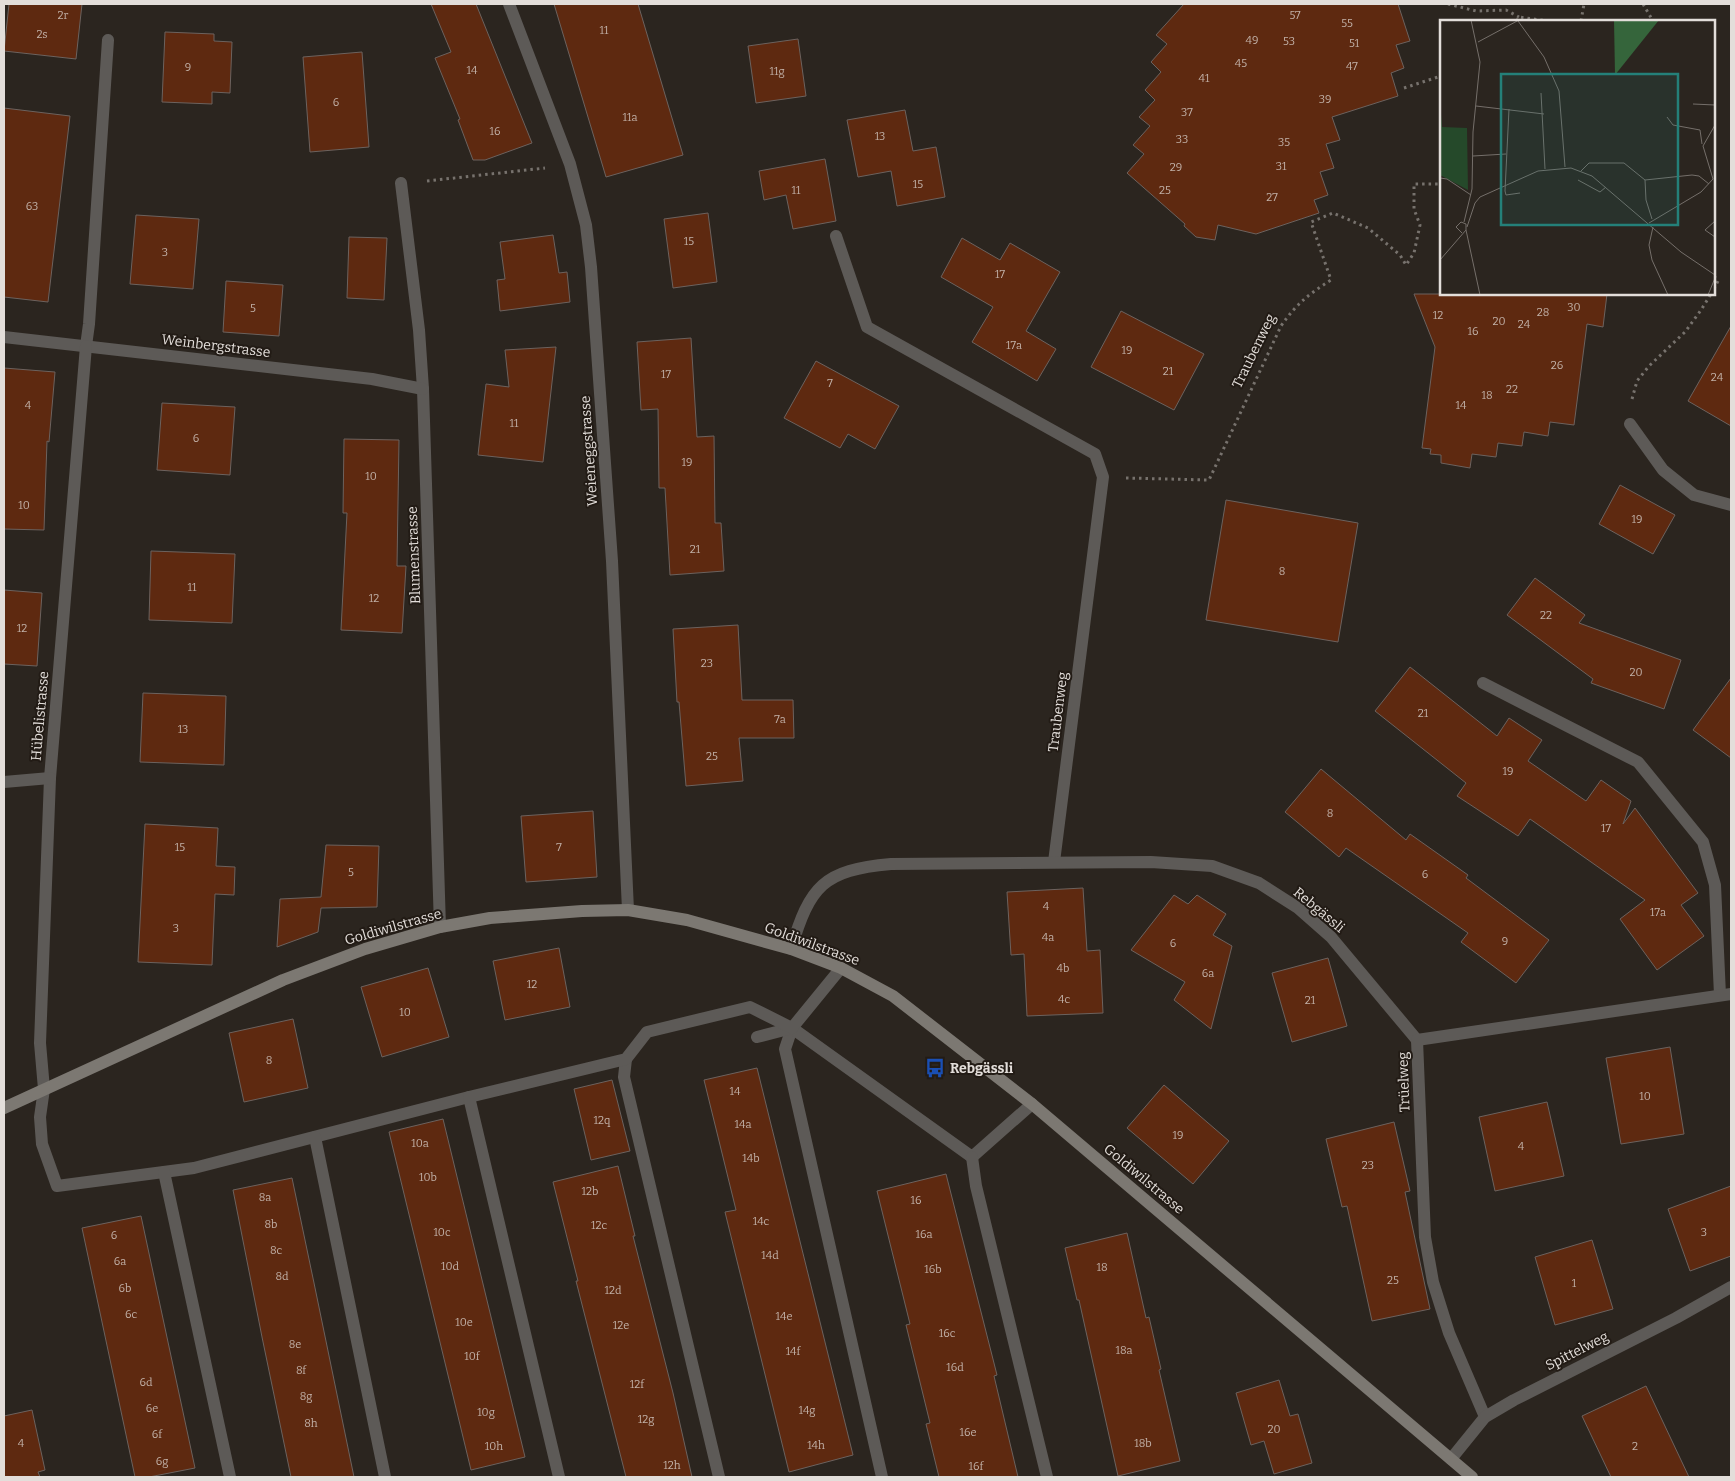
<svg xmlns="http://www.w3.org/2000/svg" width="1735" height="1481" font-family="Bitter,serif">
<style>
.building{fill:#5e2910;stroke:#6c625e}
.lines{fill:none;stroke-linecap:round;stroke-linejoin:round}
.path{stroke:#77726d;stroke-width:3;stroke-dasharray:2.5 4;stroke-linecap:butt}
.lane{stroke:#5d5a57;stroke-width:12}
.street{stroke:#5d5a57;stroke-width:12}
.secondary{stroke:#7c7872;stroke-width:12}
.labels{text-anchor:middle;dominant-baseline:central;stroke-width:4;stroke-linejoin:round;paint-order:stroke}
.number-label{font-size:11px;fill:#c2b1a8}
.street-label{font-size:14px;fill:#e3deda;stroke:#221b15}
.poi-label{font-size:14px;font-weight:bold;fill:#e3deda;stroke:#221b15;text-anchor:start}
.inset-road{fill:none;stroke:#756f6a;stroke-width:1}
.view{fill:#248079;fill-opacity:0.15;stroke:#248079;stroke-width:2.5}
.inset-edge{fill:none;stroke:#e3deda;stroke-width:2.5}
</style>
<rect width="100%" height="100%" fill="#2b251f"/>
<g class="building">
<polygon points="9,4 82,4 76,59 4,51"/>
<polygon points="431,4 476,4 532,143 485,160 473,160 458,120 460,119 435,58 451,52"/>
<polygon points="554,4 638,4 683,155 606,177"/>
<polygon points="1184,4 1398,4 1410,41 1396,45 1404,68 1391,73 1398,96 1332,117 1340,140 1326,144 1334,168 1320,172 1328,195 1314,200 1319,213 1256,234 1218,225 1215,240 1196,237 1184,226 1185,224 1127,173 1144,154 1133,145 1150,126 1139,117 1155,100 1145,90 1161,72 1151,62 1167,44 1156,35"/>
<polygon points="165,32 214,34 214,41 232,42 230,93 212,92 212,104 162,102"/>
<polygon points="798,39 806,96 756,103 748,46"/>
<polygon points="362,52 369,147 310,152 303,57"/>
<polygon points="4,108 70,116 48,302 4,297"/>
<polygon points="905,110 913,151 936,147 945,197 897,206 891,171 858,177 847,120"/>
<polygon points="825,159 836,221 793,229 786,195 764,200 759,171"/>
<polygon points="708,213 717,282 673,288 664,219"/>
<polygon points="136,215 199,219 193,289 130,284"/>
<polygon points="553,235 559,273 567,272 570,302 500,311 497,280 505,279 500,242"/>
<polygon points="349,237 387,238 384,300 347,298"/>
<polygon points="962,238 1000,260 1010,243 1060,272 1026,331 1056,349 1037,381 972,342 993,307 941,277"/>
<polygon points="226,281 283,285 279,336 223,332"/>
<polygon points="1414,294 1607,294 1603,327 1587,324 1574,425 1550,422 1548,436 1524,432 1522,446 1498,443 1496,457 1472,454 1470,468 1441,463 1441,455 1430,454 1431,449 1422,448 1435,347"/>
<polygon points="1121,311 1204,354 1174,410 1091,367"/>
<polygon points="1731,326 1731,426 1688,401"/>
<polygon points="691,338 697,437 714,436 715,523 721,523 724,571 670,575 665,488 659,488 658,409 641,410 637,342"/>
<polygon points="556,347 543,462 478,455 486,384 509,387 505,350"/>
<polygon points="816,361 899,406 875,449 848,434 840,448 784,418"/>
<polygon points="4,368 55,372 49,442 47,441 44,530 4,529"/>
<polygon points="162,403 235,407 230,475 157,470"/>
<polygon points="344,439 399,440 397,566 406,566 402,633 341,630 347,513 343,513"/>
<polygon points="1620,485 1675,515 1653,554 1599,524"/>
<polygon points="1226,500 1358,523 1338,642 1206,620"/>
<polygon points="151,551 235,554 232,623 149,620"/>
<polygon points="1535,578 1585,615 1579,623 1681,660 1664,709 1591,683 1593,679 1507,615"/>
<polygon points="4,590 42,593 37,666 4,664"/>
<polygon points="738,625 742,700 793,700 794,738 739,738 743,781 686,786 679,702 677,702 673,629"/>
<polygon points="1410,667 1497,736 1509,718 1542,740 1528,761 1586,801 1601,780 1631,801 1623,824 1635,808 1698,893 1681,905 1704,936 1657,970 1620,919 1645,900 1530,819 1518,836 1457,796 1466,783 1375,711"/>
<polygon points="1731,678 1731,758 1693,730"/>
<polygon points="143,693 226,696 224,765 140,762"/>
<polygon points="1321,769 1406,840 1410,834 1468,875 1466,878 1549,940 1516,983 1461,942 1468,933 1346,848 1339,857 1285,812"/>
<polygon points="593,811 597,877 526,882 521,816"/>
<polygon points="145,824 218,828 216,866 235,867 234,895 215,894 212,965 138,962"/>
<polygon points="326,845 379,846 377,907 321,908 318,932 277,947 280,899 321,897"/>
<polygon points="1083,888 1087,951 1100,950 1103,1013 1027,1016 1024,954 1011,955 1007,892"/>
<polygon points="1174,895 1188,904 1197,895 1226,914 1213,935 1232,946 1211,1029 1174,1000 1185,982 1131,950"/>
<polygon points="559,948 570,1007 505,1020 493,961"/>
<polygon points="1328,958 1347,1026 1292,1042 1272,973"/>
<polygon points="428,968 449,1037 382,1057 361,987"/>
<polygon points="293,1019 308,1088 244,1102 229,1033"/>
<polygon points="1670,1047 1684,1134 1621,1144 1606,1058"/>
<polygon points="757,1068 853,1455 789,1472 725,1212 736,1210 704,1080"/>
<polygon points="612,1080 630,1151 591,1160 574,1089"/>
<polygon points="1164,1085 1229,1141 1193,1184 1127,1128"/>
<polygon points="1547,1102 1564,1176 1495,1191 1479,1117"/>
<polygon points="443,1119 525,1457 471,1470 389,1132"/>
<polygon points="1394,1122 1410,1191 1405,1192 1430,1309 1372,1321 1347,1206 1342,1207 1326,1139"/>
<polygon points="618,1166 635,1236 633,1236 673,1393 692,1477 626,1477 576,1281 578,1281 553,1182"/>
<polygon points="946,1174 997,1375 994,1376 1018,1477 939,1477 926,1424 930,1423 906,1325 910,1324 877,1191"/>
<polygon points="292,1178 314,1283 354,1477 291,1477 262,1337 233,1190"/>
<polygon points="1731,1186 1731,1256 1690,1271 1668,1209"/>
<polygon points="141,1216 195,1468 149,1477 135,1477 82,1228"/>
<polygon points="1127,1233 1146,1318 1149,1317 1161,1369 1159,1370 1180,1461 1118,1476 1079,1300 1077,1300 1065,1248"/>
<polygon points="1592,1240 1613,1309 1555,1325 1535,1257"/>
<polygon points="1279,1380 1290,1416 1298,1414 1312,1463 1274,1474 1264,1441 1251,1445 1236,1393"/>
<polygon points="1646,1386 1689,1477 1611,1477 1582,1416"/>
<polygon points="32,1410 45,1470 38,1472 40,1477 4,1477 4,1416"/>
</g>
<g class="lines">
<g class="path">
<polyline points="1448,4 1476,11 1506,10 1519,17"/>
<polyline points="1643,4 1653,21"/>
<polyline points="1517,21 1519,17 1548,21"/>
<polyline points="1581,21 1584,4"/>
<polyline points="1404,88 1441,76"/>
<polyline points="427,181 545,168"/>
<polyline points="1714,276 1718,281 1714,289"/>
<polyline points="1632,399 1637,381 1649,366 1685,332 1701,310 1711,294"/>
<path d="M1126 478 1209 480 1281 326C1296 304 1309 294 1331 280L1311 222 1333 213 1368 228 1400 255 1406 265 1414 253 1420 225 1414 209V184H1441"/>
</g>
<g class="lane">
<polyline points="836,236 867,327 1095,454 1103,477 1054,862"/>
<polyline points="86,346 89,324 108,40"/>
<polyline points="1483,683 1638,762 1703,842 1715,885 1720,995"/>
</g>
<g class="street">
<polyline points="509,4 570,164 586,225 591,267 612,561 628,910"/>
<polyline points="401,183 419,330 423,389 440,927"/>
<polyline points="4,337 372,379 423,389"/>
<polyline points="86,346 50,778 40,1043 44,1089 40,1117 42,1144 57,1186 194,1168 469,1097"/>
<polyline points="1630,424 1663,470 1694,495 1731,505"/>
<polyline points="4,782 50,778"/>
<path d="M791 949C810 886 823 870 891 864L1151 862 1212 866 1259 883 1298 908 1331 937 1417 1040"/>
<polyline points="792,1028 785,1049 882,1477"/>
<polyline points="757,1037 792,1028 972,1157 1032,1104"/>
<polyline points="626,1059 624,1077 719,1477"/>
<polyline points="315,1137 385,1477"/>
<polyline points="972,1157 976,1186 1047,1477"/>
<polyline points="164,1172 230,1477"/>
<polyline points="1485,1417 1449,1333 1433,1282 1425,1237 1417,1040 1731,994"/>
<polyline points="1451,1459 1485,1417 1514,1400 1676,1318 1731,1287"/>
<polyline points="559,1477 469,1097 626,1059 647,1032 750,1007 792,1028 841,968"/>
</g>
<polyline class="secondary" points="4,1108 283,980 365,949 440,927 490,918 582,911 628,910 687,920 791,949 841,968 893,996 1032,1104 1472,1477"/>
</g>
<defs>
<symbol id="bus-bare" viewBox="-9 -9 18 18"><path d="M-5-6H5V4H4V6H2V4H-2V6H-4V4H-5ZM-3.5-4V0h7V-4ZM-3.5 1.2v1.5H-2V1.2ZM2 1.2v1.5H3.5V1.2Z" fill="#1a4fb4" stroke="#221b15" stroke-width="2.5" paint-order="stroke"/></symbol>
</defs>
<g fill-rule="evenodd">
<use href="#bus-bare" x="921" y="1054" width="28" height="28"/>
</g>
<g class="labels">
<g class="number-label">
<text x="63" y="15">2r</text>
<text x="1295" y="15">57</text>
<text x="1347" y="23">55</text>
<text x="604" y="30">11</text>
<text x="42" y="34">2s</text>
<text x="1252" y="40">49</text>
<text x="1289" y="41">53</text>
<text x="1354" y="43">51</text>
<text x="1241" y="63">45</text>
<text x="1352" y="66">47</text>
<text x="188" y="67">9</text>
<text x="472" y="70">14</text>
<text x="777" y="71">11g</text>
<text x="1204" y="78">41</text>
<text x="1325" y="99">39</text>
<text x="336" y="102">6</text>
<text x="1187" y="112">37</text>
<text x="630" y="117">11a</text>
<text x="495" y="131">16</text>
<text x="880" y="136">13</text>
<text x="1182" y="139">33</text>
<text x="1284" y="142">35</text>
<text x="1281" y="166">31</text>
<text x="1176" y="167">29</text>
<text x="918" y="184">15</text>
<text x="796" y="190">11</text>
<text x="1165" y="190">25</text>
<text x="1272" y="197">27</text>
<text x="32" y="206">63</text>
<text x="689" y="241">15</text>
<text x="165" y="252">3</text>
<text x="1000" y="274">17</text>
<text x="1574" y="307">30</text>
<text x="253" y="308">5</text>
<text x="1543" y="312">28</text>
<text x="1438" y="315">12</text>
<text x="1499" y="321">20</text>
<text x="1524" y="324">24</text>
<text x="1473" y="331">16</text>
<text x="1014" y="345">17a</text>
<text x="1127" y="350">19</text>
<text x="1557" y="365">26</text>
<text x="1168" y="371">21</text>
<text x="666" y="374">17</text>
<text x="1717" y="377">24</text>
<text x="830" y="383">7</text>
<text x="1512" y="389">22</text>
<text x="1487" y="395">18</text>
<text x="28" y="405">4</text>
<text x="1461" y="405">14</text>
<text x="514" y="423">11</text>
<text x="196" y="438">6</text>
<text x="687" y="462">19</text>
<text x="371" y="476">10</text>
<text x="24" y="505">10</text>
<text x="1637" y="519">19</text>
<text x="695" y="549">21</text>
<text x="1282" y="571">8</text>
<text x="192" y="587">11</text>
<text x="374" y="598">12</text>
<text x="1546" y="615">22</text>
<text x="22" y="628">12</text>
<text x="707" y="663">23</text>
<text x="1636" y="672">20</text>
<text x="1423" y="713">21</text>
<text x="780" y="719">7a</text>
<text x="183" y="729">13</text>
<text x="712" y="756">25</text>
<text x="1508" y="771">19</text>
<text x="1330" y="813">8</text>
<text x="1606" y="828">17</text>
<text x="180" y="847">15</text>
<text x="559" y="847">7</text>
<text x="351" y="872">5</text>
<text x="1425" y="874">6</text>
<text x="1046" y="906">4</text>
<text x="1658" y="912">17a</text>
<text x="176" y="928">3</text>
<text x="1048" y="937">4a</text>
<text x="1505" y="941">9</text>
<text x="1173" y="943">6</text>
<text x="1063" y="968">4b</text>
<text x="1208" y="973">6a</text>
<text x="532" y="984">12</text>
<text x="1064" y="999">4c</text>
<text x="1310" y="1000">21</text>
<text x="405" y="1012">10</text>
<text x="269" y="1060">8</text>
<text x="735" y="1091">14</text>
<text x="1645" y="1096">10</text>
<text x="602" y="1120">12q</text>
<text x="743" y="1124">14a</text>
<text x="1178" y="1135">19</text>
<text x="420" y="1143">10a</text>
<text x="1521" y="1146">4</text>
<text x="751" y="1158">14b</text>
<text x="1368" y="1165">23</text>
<text x="428" y="1177">10b</text>
<text x="590" y="1191">12b</text>
<text x="265" y="1197">8a</text>
<text x="916" y="1200">16</text>
<text x="761" y="1221">14c</text>
<text x="271" y="1224">8b</text>
<text x="599" y="1225">12c</text>
<text x="442" y="1232">10c</text>
<text x="1704" y="1232">3</text>
<text x="924" y="1234">16a</text>
<text x="114" y="1235">6</text>
<text x="276" y="1250">8c</text>
<text x="770" y="1255">14d</text>
<text x="120" y="1261">6a</text>
<text x="450" y="1266">10d</text>
<text x="1102" y="1267">18</text>
<text x="933" y="1269">16b</text>
<text x="282" y="1276">8d</text>
<text x="1393" y="1280">25</text>
<text x="1574" y="1283">1</text>
<text x="125" y="1288">6b</text>
<text x="613" y="1290">12d</text>
<text x="131" y="1314">6c</text>
<text x="784" y="1316">14e</text>
<text x="464" y="1322">10e</text>
<text x="621" y="1325">12e</text>
<text x="947" y="1333">16c</text>
<text x="295" y="1344">8e</text>
<text x="1124" y="1350">18a</text>
<text x="793" y="1351">14f</text>
<text x="472" y="1356">10f</text>
<text x="955" y="1367">16d</text>
<text x="301" y="1370">8f</text>
<text x="146" y="1382">6d</text>
<text x="637" y="1384">12f</text>
<text x="306" y="1396">8g</text>
<text x="152" y="1408">6e</text>
<text x="807" y="1410">14g</text>
<text x="486" y="1412">10g</text>
<text x="646" y="1419">12g</text>
<text x="311" y="1423">8h</text>
<text x="1274" y="1429">20</text>
<text x="968" y="1432">16e</text>
<text x="157" y="1434">6f</text>
<text x="21" y="1443">4</text>
<text x="1143" y="1443">18b</text>
<text x="816" y="1445">14h</text>
<text x="494" y="1446">10h</text>
<text x="1635" y="1446">2</text>
<text x="162" y="1461">6g</text>
<text x="672" y="1465">12h</text>
<text x="976" y="1466">16f</text>
</g>
<g class="street-label">
<text transform="translate(216 346) rotate(7)">Weinbergstrasse</text>
<text transform="translate(1254 351) rotate(-64)">Traubenweg</text>
<text transform="translate(589 451) rotate(-94)">Weieneggstrasse</text>
<text transform="translate(414 555) rotate(-92)">Blumenstrasse</text>
<text transform="translate(1058 712) rotate(-83)">Traubenweg</text>
<text transform="translate(40 716) rotate(-85)">Hübelistrasse</text>
<text transform="translate(1319 910) rotate(40)">Rebgässli</text>
<text transform="translate(393 927) rotate(-16)">Goldiwilstrasse</text>
<text transform="translate(812 944) rotate(20)">Goldiwilstrasse</text>
<text transform="translate(1404 1082) rotate(-92)">Trüelweg</text>
<text transform="translate(1144 1179) rotate(40)">Goldiwilstrasse</text>
<text transform="translate(1577 1351) rotate(-27)">Spittelweg</text>
</g>
<g class="poi-label">
<text x="950" y="1068">Rebgässli</text>
</g>
</g>
<g transform="translate(1440 20)">
<rect width="275" height="275" fill="#2b251f"/>
<path d="M0 82 2 107 27 108 28 170 0 155Z" fill="#25492a"/>
<path d="M174 0H219L175 55Z" fill="#35653b"/>
<path class="inset-road" d="M78 1 104 37 119 71 125 147M38 22 79 0M101 73 105 149M253 84 275 85M36 86 104 94M69 89 65 171 66 175 80 173M227 97 233 105 260 110 262 124M33 136 66 134M141 151 149 143H184L205 160M0 158 7 159 31 175M138 160 160 172 166 167M212 199 206 180 205 160 252 155 259 156 269 164M275 201 265 210 275 217M24 202 32 169 33 112 40 42 31 0M209 203 261 172 273 159 263 126 275 105M27 207 35 183 40 177 98 151 131 148 152 156 241 232 275 255M213 207 209 225 212 240 228 275M26 210 40 275M0 240 26 210V204L21 202 16 207 22 213M268 275 275 258"/>
<path class="view" d="M61 54H238V205H61Z"/>
<rect width="275" height="275" class="inset-edge"/>
</g>
<rect width="1735" height="1481" fill="none" stroke="#e3deda" stroke-width="10"/>
</svg>
